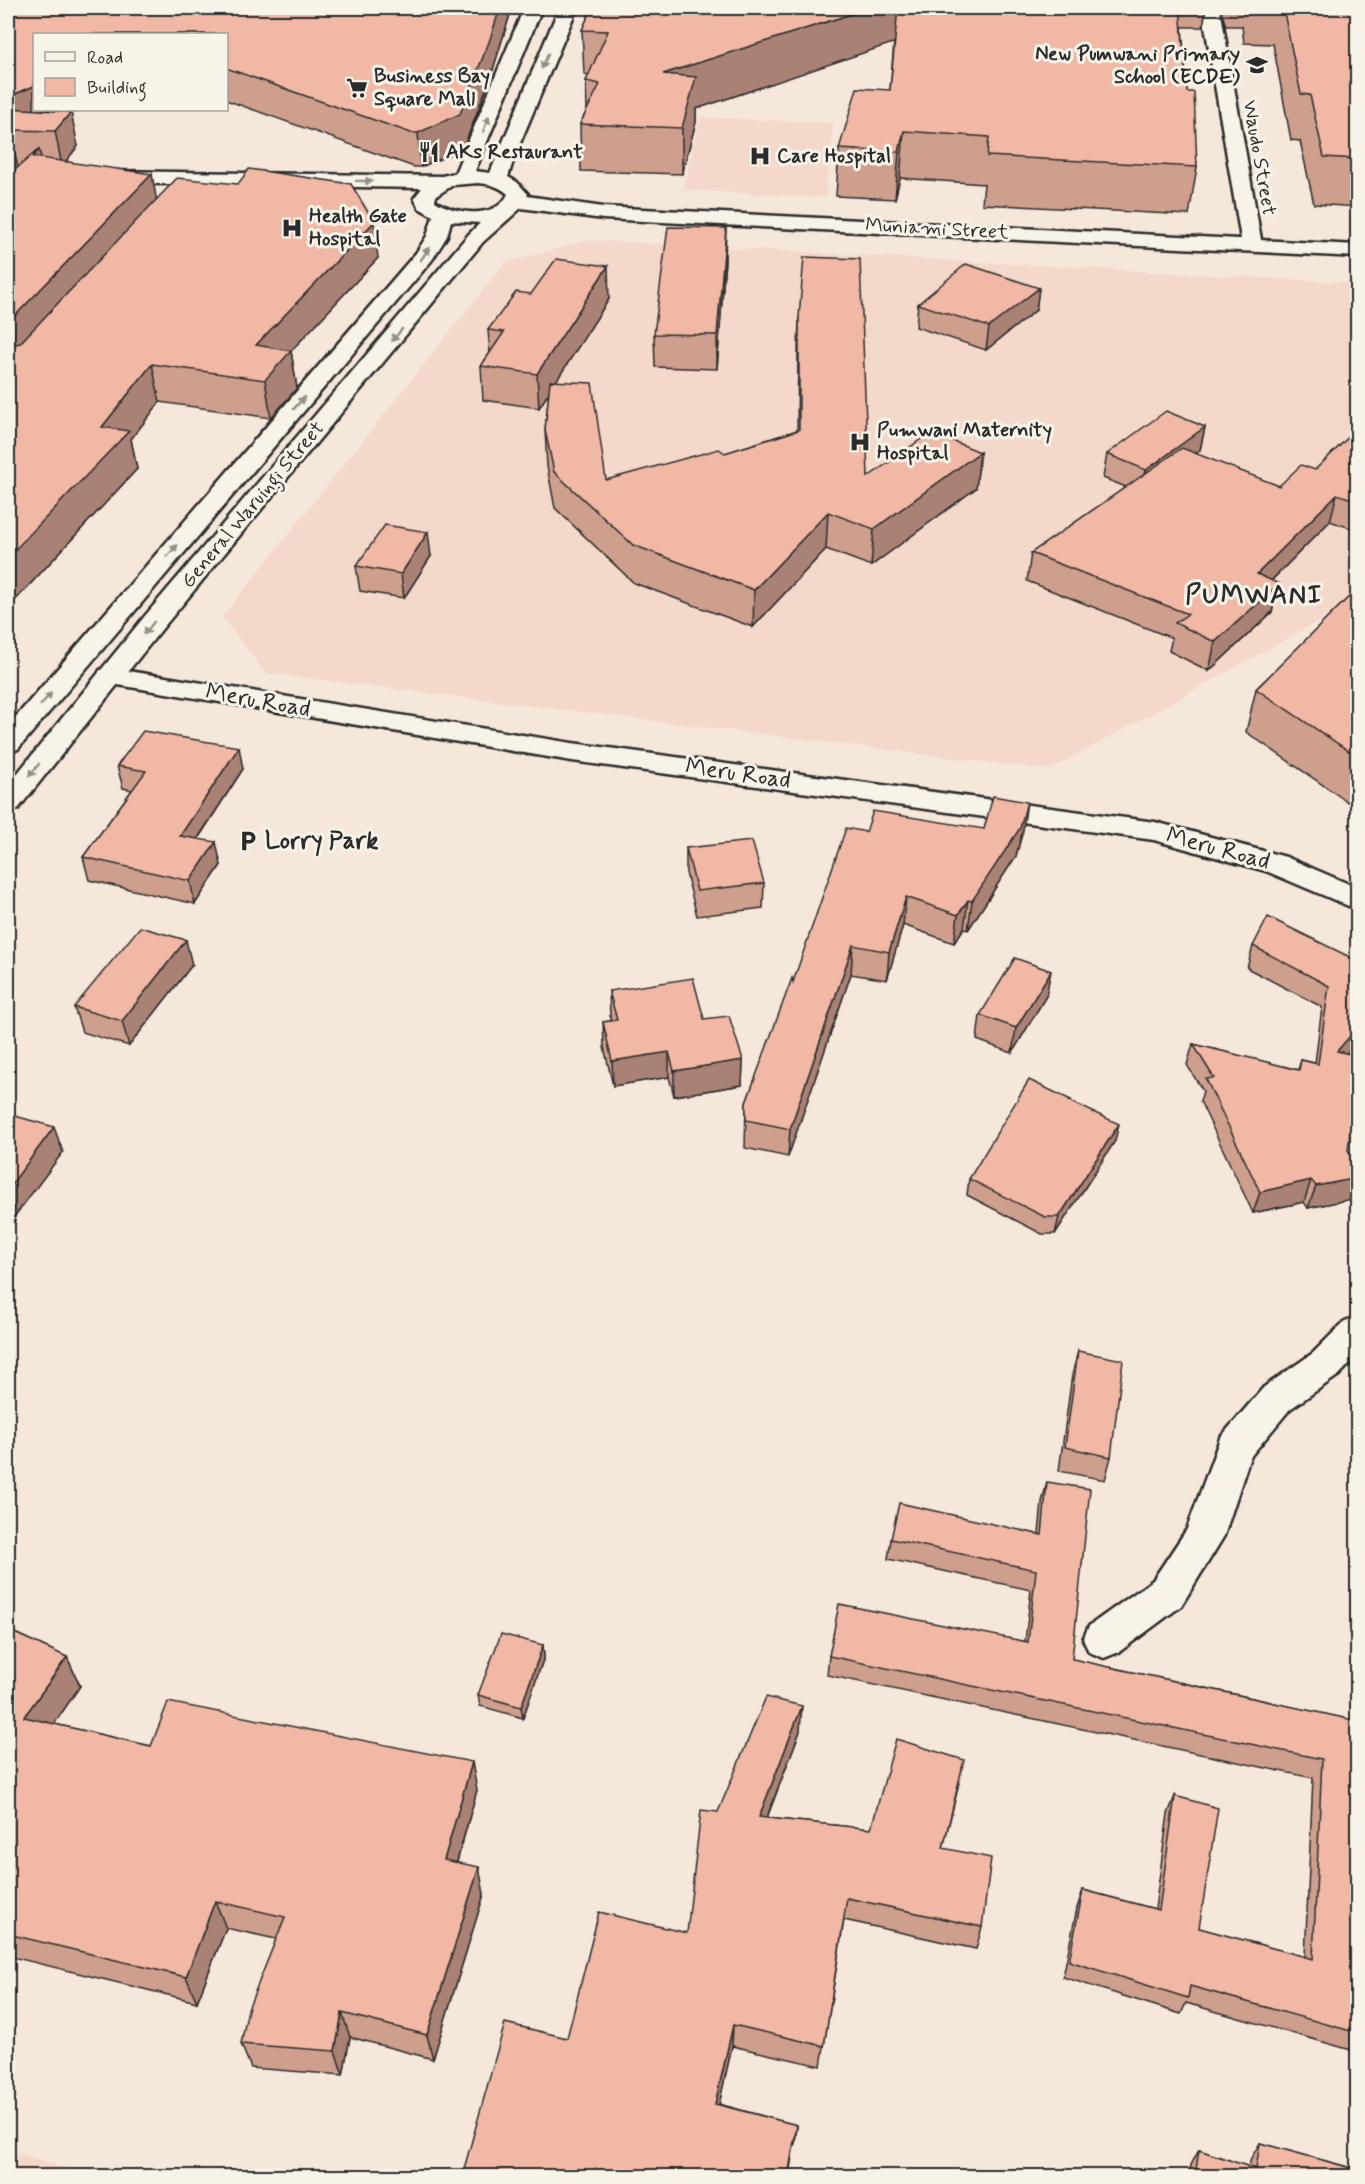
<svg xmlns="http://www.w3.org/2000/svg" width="1365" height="2184" font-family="Mynerve,sans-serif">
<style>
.built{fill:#f4d9cb}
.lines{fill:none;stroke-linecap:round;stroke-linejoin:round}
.minor-casing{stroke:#2b2b2b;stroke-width:5}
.tertiary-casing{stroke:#2b2b2b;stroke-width:5}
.secondary-casing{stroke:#2b2b2b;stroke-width:5}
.minor{fill:#f7f3e8;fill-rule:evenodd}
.tertiary{fill:#f7f3e8;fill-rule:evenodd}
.secondary{fill:#f7f3e8;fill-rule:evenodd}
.wall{fill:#cf9f8e;stroke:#2b2b2b;stroke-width:1.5}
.shaded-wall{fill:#a98274;stroke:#2b2b2b;stroke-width:1.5}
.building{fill:#f1b9a5;stroke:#2b2b2b;stroke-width:1.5}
.oneway{fill:#918f8a}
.labels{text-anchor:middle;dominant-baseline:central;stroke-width:6;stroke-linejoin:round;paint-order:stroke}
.far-poi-label{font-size:20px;font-weight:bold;fill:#2b2b2b;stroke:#f7f3e8;text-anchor:start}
.far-street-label{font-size:20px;fill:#2b2b2b;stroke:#f7f3e8}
.street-label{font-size:24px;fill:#2b2b2b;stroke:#f7f3e8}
.poi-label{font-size:24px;font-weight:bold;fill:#2b2b2b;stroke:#f7f3e8;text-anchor:start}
.far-district-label{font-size:26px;font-weight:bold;letter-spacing:1.5px;fill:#2b2b2b;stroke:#f7f3e8}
</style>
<rect width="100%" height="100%" fill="#f6e7db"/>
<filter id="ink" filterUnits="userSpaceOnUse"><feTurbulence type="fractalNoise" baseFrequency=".0167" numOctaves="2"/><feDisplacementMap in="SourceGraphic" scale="12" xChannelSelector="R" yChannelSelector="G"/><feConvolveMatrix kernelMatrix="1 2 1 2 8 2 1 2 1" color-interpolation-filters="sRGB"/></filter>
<g filter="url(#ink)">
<g class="built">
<polygon points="700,117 834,123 825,198 683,190"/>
<polygon points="588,240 1357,283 1357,600 1050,770 265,673 222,617 505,263"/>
<polygon points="8,2150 90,2176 8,2176"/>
</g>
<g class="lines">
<defs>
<g id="minor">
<polygon points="1202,8 1220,8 1262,245 1259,249 1252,251 1245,249 1242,245"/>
<polygon points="1358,1316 1358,1355 1339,1375 1290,1409 1250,1457 1224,1536 1181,1606 1119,1652 1104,1658 1089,1652 1083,1639 1089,1626 1153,1580 1187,1529 1220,1438 1264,1387 1313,1353 1345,1321"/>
</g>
<polygon id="tertiary" points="110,668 572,743 1155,822 1286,857 1358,888 1358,910 1266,871 1154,840 572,761 100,682 97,676 100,670"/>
<path id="secondary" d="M524 8H542L475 171 490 173 559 8H577L515 155 508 177 517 182 528 194 527 196 603 207 1358 245V257L603 219 521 208 483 242 162 629 18 809 8 812V785L144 617 469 234 480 223 451 221 447 236 432 260 18 749 8 752V726L416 253 427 236 433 216 419 208 414 198 422 188 107 183 100 181 97 177 100 173 107 171 442 176 455 173ZM478 183C490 184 499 186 508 194 496 220 455 214 435 201L436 196 453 185Z"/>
</defs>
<use href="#minor" class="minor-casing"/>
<use href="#tertiary" class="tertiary-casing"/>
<use href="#secondary" class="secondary-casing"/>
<use href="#minor" class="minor"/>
<use href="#tertiary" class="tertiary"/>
<use href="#secondary" class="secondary"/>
</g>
<g class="wall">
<polygon points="8,8 512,8 491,76 463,149 421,167 414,167 226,100 226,34 34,34 61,112 78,146 66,161 157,199 378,258 291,351 297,388 271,418 160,402 131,439 137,469 8,608"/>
<polygon points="592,8 1206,8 1203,27 1182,27 1187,92 1197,167 1189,215 982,204 984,184 900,178 895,199 836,196 839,149 890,90 894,42 696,109 696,122 682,174 581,171 580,124 587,110 586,81 589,75 584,74 582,30"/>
<polygon points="1220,8 1358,8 1358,207 1314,204 1300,141 1291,140 1273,44 1244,43 1242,26 1226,26"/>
<polygon points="725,260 717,369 655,367 654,334"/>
<polygon points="1039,288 1036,310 986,350 916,327 918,304"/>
<polygon points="531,294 609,299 556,381 606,480 725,453 797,430 798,352 799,317 868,477 980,452 976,488 871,566 826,549 753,627 634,583 555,508 547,466 545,430 549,392 539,408 483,400 481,366 490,353 488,330"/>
<polygon points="1205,427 1200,450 1196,454 1279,486 1315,470 1358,428 1358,524 1353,529 1330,521 1271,581 1279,584 1272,612 1209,671 1169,651 1172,638 1027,581 1031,553 1126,487 1103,478 1107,454"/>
<polygon points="431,556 404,598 360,591 356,566"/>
<polygon points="1358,588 1358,809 1246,732 1256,689"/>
<polygon points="117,766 243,769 198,839 221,865 195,904 89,880 83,857 132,790 123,788"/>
<polygon points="984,829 1023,830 1016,856 968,930 964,928 954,943 903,925 887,980 851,974 788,1157 745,1148 746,1103 793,982 866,832"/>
<polygon points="686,848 764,883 763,908 697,916 686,873"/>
<polygon points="1253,946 1358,961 1358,1041 1347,1053 1348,1150 1357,1198 1308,1208 1304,1202 1253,1213 1200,1101 1203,1091 1187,1065 1193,1044 1298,1070 1301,1060 1315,1063 1322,1007 1247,968"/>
<polygon points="192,965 129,1046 82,1032 74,1007"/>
<polygon points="609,991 704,1019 743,1060 742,1085 674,1096 669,1077 613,1086 604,1047 603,1022 612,1021 610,1016"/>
<polygon points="1046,996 1012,1053 977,1040 980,1015"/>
<polygon points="1071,1100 1070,1102 1115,1141 1055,1234 1042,1234 967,1195 969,1179"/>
<polygon points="1078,1351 1111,1457 1105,1480 1059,1471 1072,1375"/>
<polygon points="1047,1482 1072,1659 1358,1721 1356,1865 1358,1866 1358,2052 1186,2003 1181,2014 1063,1977 1077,1908 1083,1890 1155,1909 1168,1814 1175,1796 1199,1928 1305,1957 1313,1778 827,1675 829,1656 1025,1641 1031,1590 888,1559 891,1539 1039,1534 1042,1502"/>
<polygon points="8,1630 67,1657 80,1686 54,1724 151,1746 477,1790 457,1862 484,1894 433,2059 350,2037 343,2075 251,2068 241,2044 276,1939 226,1928 197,2002 8,1956"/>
<polygon points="543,1645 544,1657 523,1718 480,1706 478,1695"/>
<polygon points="800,1731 767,1818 871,1829 959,1784 943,1848 982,1927 976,1949 844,1920 821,2066 732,2046 719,2104 797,2125 795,2144 567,2038 687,1933 718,1812"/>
<polygon points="1260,2143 1352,2168 1358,2162 1358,2176 1189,2176 1191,2165 1199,2150 1249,2167 1251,2158"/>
</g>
<g class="shaded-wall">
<polygon points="500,8 512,8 491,76 463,149 421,167 418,133"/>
<polygon points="870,8 898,8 896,42 696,109 696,122 682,174 682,128 663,74"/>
<polygon points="34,86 34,110 65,110 16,130 8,130 8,97"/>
<polygon points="71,112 78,146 62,166 55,131"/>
<polygon points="904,131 900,178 895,199 899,152"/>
<polygon points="13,146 21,181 8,193 8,151"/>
<polygon points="39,149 47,184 33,157"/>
<polygon points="152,174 158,209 8,372 8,323"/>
<polygon points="374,222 378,258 291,351 297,388 271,418 265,380 256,345"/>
<polygon points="726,228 725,260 717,369 717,335"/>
<polygon points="608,266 609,299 539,408 537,374"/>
<polygon points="1039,288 1036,310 986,350 989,327"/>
<polygon points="152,364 160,402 131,439 137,469 8,608 8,557 102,427"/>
<polygon points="1205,427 1200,450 1142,494 1146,470"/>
<polygon points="980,452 976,488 871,566 874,529"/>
<polygon points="1337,494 1330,521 1250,602 1257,574"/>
<polygon points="1358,511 1358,524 1353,529"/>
<polygon points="828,512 826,549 753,627 754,590"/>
<polygon points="428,532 431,556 404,598 401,574"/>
<polygon points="1279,584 1272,612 1209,671 1215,642"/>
<polygon points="239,747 243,769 185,858 180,836"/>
<polygon points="1027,802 1023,830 1016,856 968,930 972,901"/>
<polygon points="216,842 221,865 195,904 190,881"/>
<polygon points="906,897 903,925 887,980 889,952"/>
<polygon points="968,900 964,928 954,943 958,915"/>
<polygon points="186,940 192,965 129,1046 122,1021"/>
<polygon points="853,945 851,974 788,1157 790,1129"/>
<polygon points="1051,971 1046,996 1012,1053 1016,1028"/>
<polygon points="1358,1027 1358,1041 1329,1073 1337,1051"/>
<polygon points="669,1052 669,1077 613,1086 612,1061"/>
<polygon points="743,1060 742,1085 674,1096 674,1071"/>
<polygon points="1119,1124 1115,1141 1055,1234 1059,1217"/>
<polygon points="54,1127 63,1152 8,1225 8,1189"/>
<polygon points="1358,1178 1357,1198 1308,1208 1316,1186"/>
<polygon points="1311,1180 1304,1202 1253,1213 1260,1192"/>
<polygon points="543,1645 544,1657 523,1718 521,1707"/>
<polygon points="67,1657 80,1686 39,1746 24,1717"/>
<polygon points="802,1706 800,1731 758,1840 759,1817"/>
<polygon points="472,1762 477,1790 450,1886 444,1860"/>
<polygon points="479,1867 484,1894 433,2059 427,2035"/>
<polygon points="215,1901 226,1928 197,2002 186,1977"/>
<polygon points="342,2013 350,2037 343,2075 335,2051"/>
<polygon points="733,2025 732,2046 715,2123 715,2104"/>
<polygon points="797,2125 789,2176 788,2176"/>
</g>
<g class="building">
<polygon points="8,8 500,8 489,42 460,114 418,133 411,133 226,68 226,34 34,34 34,86 8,97"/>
<polygon points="592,8 870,8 663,74 696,77 682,128 580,124 600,84 586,81 608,31 582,30"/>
<polygon points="898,8 1180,8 1187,92 1194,92 1197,167 987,156 989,137 904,131 899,152 839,149 857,88 890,90"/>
<polygon points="1283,8 1358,8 1358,159 1324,157 1310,95 1301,94"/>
<polygon points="8,108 71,112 55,131 8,130"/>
<polygon points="8,146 13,146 8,151"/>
<polygon points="39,149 33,157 152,174 8,323 8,176"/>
<polygon points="249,169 351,184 374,222 256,345 291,351 265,380 152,364 102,427 129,431 8,557 8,346 20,343 177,178 238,184"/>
<polygon points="668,227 726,228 717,335 654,334"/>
<polygon points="804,257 860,259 868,477 931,432 980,452 874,529 828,512 754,590 633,545 554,472 545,430 550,381 592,383 606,480 719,449 725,453 799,430 799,317"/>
<polygon points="556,259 608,266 537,374 481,366 504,332 488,330 516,292 531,294"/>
<polygon points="966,264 1039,288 989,327 918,304"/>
<polygon points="1166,411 1205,427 1146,470 1107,454"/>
<polygon points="1358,428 1358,501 1337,494 1257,574 1279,584 1215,642 1175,623 1188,614 1031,553 1182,448 1279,486 1301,465 1315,470"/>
<polygon points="385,525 428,532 401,574 356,566"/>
<polygon points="1358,588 1358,757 1256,689"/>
<polygon points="143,731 239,747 180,836 216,842 190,881 83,857 146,771 117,766"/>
<polygon points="993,796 1027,802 1020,828 972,901 968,900 958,915 906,897 889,952 853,945 790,1129 746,1120 746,1103 792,978 793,982 846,828 866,832 873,811 984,829"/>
<polygon points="752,841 764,883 697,891 686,848"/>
<polygon points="1268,917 1358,961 1358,1027 1337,1051 1358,1056 1358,1072 1348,1150 1358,1165 1358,1178 1316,1186 1311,1180 1260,1192 1206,1079 1214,1078 1193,1044 1299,1070 1301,1060 1318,1064 1329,986 1253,946"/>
<polygon points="140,927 186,940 122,1021 74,1007"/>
<polygon points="1015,958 1051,971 1016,1028 980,1015"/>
<polygon points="693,978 704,1019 729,1016 743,1060 674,1071 669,1052 612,1061 603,1022 617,1020 609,991"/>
<polygon points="1029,1080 1071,1100 1069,1101 1119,1124 1059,1217 1045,1217 969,1179"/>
<polygon points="8,1114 54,1127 8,1189"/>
<polygon points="1078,1351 1123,1360 1111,1457 1065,1447"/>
<polygon points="1047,1482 1090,1489 1072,1659 1358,1721 1358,1818 1356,1865 1358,1866 1358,2033 1190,1986 1188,1998 1069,1961 1083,1890 1159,1910 1175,1796 1218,1808 1199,1928 1313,1959 1322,1759 829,1656 839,1604 1028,1642 1036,1570 891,1539 899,1503 1042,1535"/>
<polygon points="8,1630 67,1657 24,1717 151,1746 168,1702 472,1762 444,1860 479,1867 427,2035 342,2013 335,2051 241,2044 248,2009 285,1917 215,1901 186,1977 8,1934 8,1777 10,1771 8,1770"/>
<polygon points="501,1634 543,1645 521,1707 478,1695"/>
<polygon points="766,1697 802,1706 759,1817 871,1829 896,1739 964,1760 943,1848 991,1858 982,1927 847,1898 824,2046 733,2025 715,2104 797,2125 788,2176 462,2176 505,2023 567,2038 599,1912 687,1933 701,1810 718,1812"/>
<polygon points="1260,2143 1358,2170 1358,2176 1195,2176 1199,2150 1256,2169"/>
</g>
<defs><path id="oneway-solid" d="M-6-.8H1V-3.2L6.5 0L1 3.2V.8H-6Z" transform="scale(1.5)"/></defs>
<g class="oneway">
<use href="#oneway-solid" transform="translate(545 61) rotate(114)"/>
<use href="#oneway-solid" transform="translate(486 124) rotate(-69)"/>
<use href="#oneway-solid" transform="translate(364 181) rotate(1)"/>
<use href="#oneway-solid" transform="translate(425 254) rotate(-55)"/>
<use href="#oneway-solid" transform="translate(397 335) rotate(130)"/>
<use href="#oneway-solid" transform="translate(299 403) rotate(-49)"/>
<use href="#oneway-solid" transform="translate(172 551) rotate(-49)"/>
<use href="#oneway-solid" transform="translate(149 628) rotate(129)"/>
<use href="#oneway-solid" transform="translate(46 699) rotate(-49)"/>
<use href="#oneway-solid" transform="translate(34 770) rotate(129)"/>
</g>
</g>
<defs>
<symbol id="school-bare" viewBox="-9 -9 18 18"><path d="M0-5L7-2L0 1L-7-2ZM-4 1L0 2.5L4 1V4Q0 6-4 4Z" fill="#2b2b2b" stroke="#f7f3e8" stroke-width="2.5" paint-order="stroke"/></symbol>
<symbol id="supermarket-bare" viewBox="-9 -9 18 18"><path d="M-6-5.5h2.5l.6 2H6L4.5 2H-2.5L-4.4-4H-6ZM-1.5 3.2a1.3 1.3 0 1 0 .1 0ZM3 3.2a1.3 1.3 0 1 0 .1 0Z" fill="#2b2b2b" stroke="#f7f3e8" stroke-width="2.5" paint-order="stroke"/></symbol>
<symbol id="restaurant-bare" viewBox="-9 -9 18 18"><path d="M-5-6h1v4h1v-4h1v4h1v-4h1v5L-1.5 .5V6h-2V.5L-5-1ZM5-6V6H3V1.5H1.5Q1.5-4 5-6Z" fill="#2b2b2b" stroke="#f7f3e8" stroke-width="2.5" paint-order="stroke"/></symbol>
<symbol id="hospital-bare" viewBox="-9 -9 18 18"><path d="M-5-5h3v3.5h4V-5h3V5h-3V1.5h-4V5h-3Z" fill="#2b2b2b" stroke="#f7f3e8" stroke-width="2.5" paint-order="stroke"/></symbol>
<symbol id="parking-bare" viewBox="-9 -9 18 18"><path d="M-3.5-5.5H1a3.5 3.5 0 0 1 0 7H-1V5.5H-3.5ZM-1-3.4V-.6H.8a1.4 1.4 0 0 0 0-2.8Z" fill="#2b2b2b" stroke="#f7f3e8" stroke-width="2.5" paint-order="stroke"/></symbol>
</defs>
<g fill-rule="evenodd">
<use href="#school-bare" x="1242" y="50" width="30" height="30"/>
<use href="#supermarket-bare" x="342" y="73" width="30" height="30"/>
<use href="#restaurant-bare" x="414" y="137" width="30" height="30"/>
<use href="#hospital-bare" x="745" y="141" width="30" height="30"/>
<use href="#hospital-bare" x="277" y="213" width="30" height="30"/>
<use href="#hospital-bare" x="845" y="427" width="30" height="30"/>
<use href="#parking-bare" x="233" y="826" width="30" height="30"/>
</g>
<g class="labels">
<g class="far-poi-label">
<text x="1240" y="54" text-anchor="end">New Pumwani Primary<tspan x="1240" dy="23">School (ECDE)</tspan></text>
<text x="374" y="76">Business Bay<tspan x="374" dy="23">Square Mall</tspan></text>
<text x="446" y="152">AKs Restaurant</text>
<text x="777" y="156">Care Hospital</text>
<text x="309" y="216">Health Gate<tspan x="309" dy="23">Hospital</tspan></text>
<text x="877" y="430">Pumwani Maternity<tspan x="877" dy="23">Hospital</tspan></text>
</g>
<g class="far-street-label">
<text transform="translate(1259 158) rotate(80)">Waudo Street</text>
<text transform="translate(937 229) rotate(3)">Muniami Street</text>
<text transform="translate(253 505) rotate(-50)">General Waruingi Street</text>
</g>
<g class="street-label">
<text transform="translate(258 701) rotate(10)">Meru Road</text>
<text transform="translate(738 774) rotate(8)">Meru Road</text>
<text transform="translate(1218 849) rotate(15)">Meru Road</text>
</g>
<g class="poi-label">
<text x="265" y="841">Lorry Park</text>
</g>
<g class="far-district-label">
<text x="1254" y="596">PUMWANI</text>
</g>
</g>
<rect width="1365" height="2184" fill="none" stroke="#f7f3e8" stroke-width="30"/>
<rect x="15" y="15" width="1335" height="2154" fill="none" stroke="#2b2b2b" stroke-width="2" filter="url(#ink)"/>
<rect x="33" y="33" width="195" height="78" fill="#f7f3e8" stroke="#a5a39c" stroke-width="1.5"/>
<rect x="45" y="52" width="30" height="9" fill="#f7f3e8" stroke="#a5a39c" stroke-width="1.5"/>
<text x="87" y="63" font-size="18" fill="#2b2b2b">Road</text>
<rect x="45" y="78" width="30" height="18" fill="#f1b9a5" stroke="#a5a39c" stroke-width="1.5"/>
<text x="87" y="93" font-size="18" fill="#2b2b2b">Building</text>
</svg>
